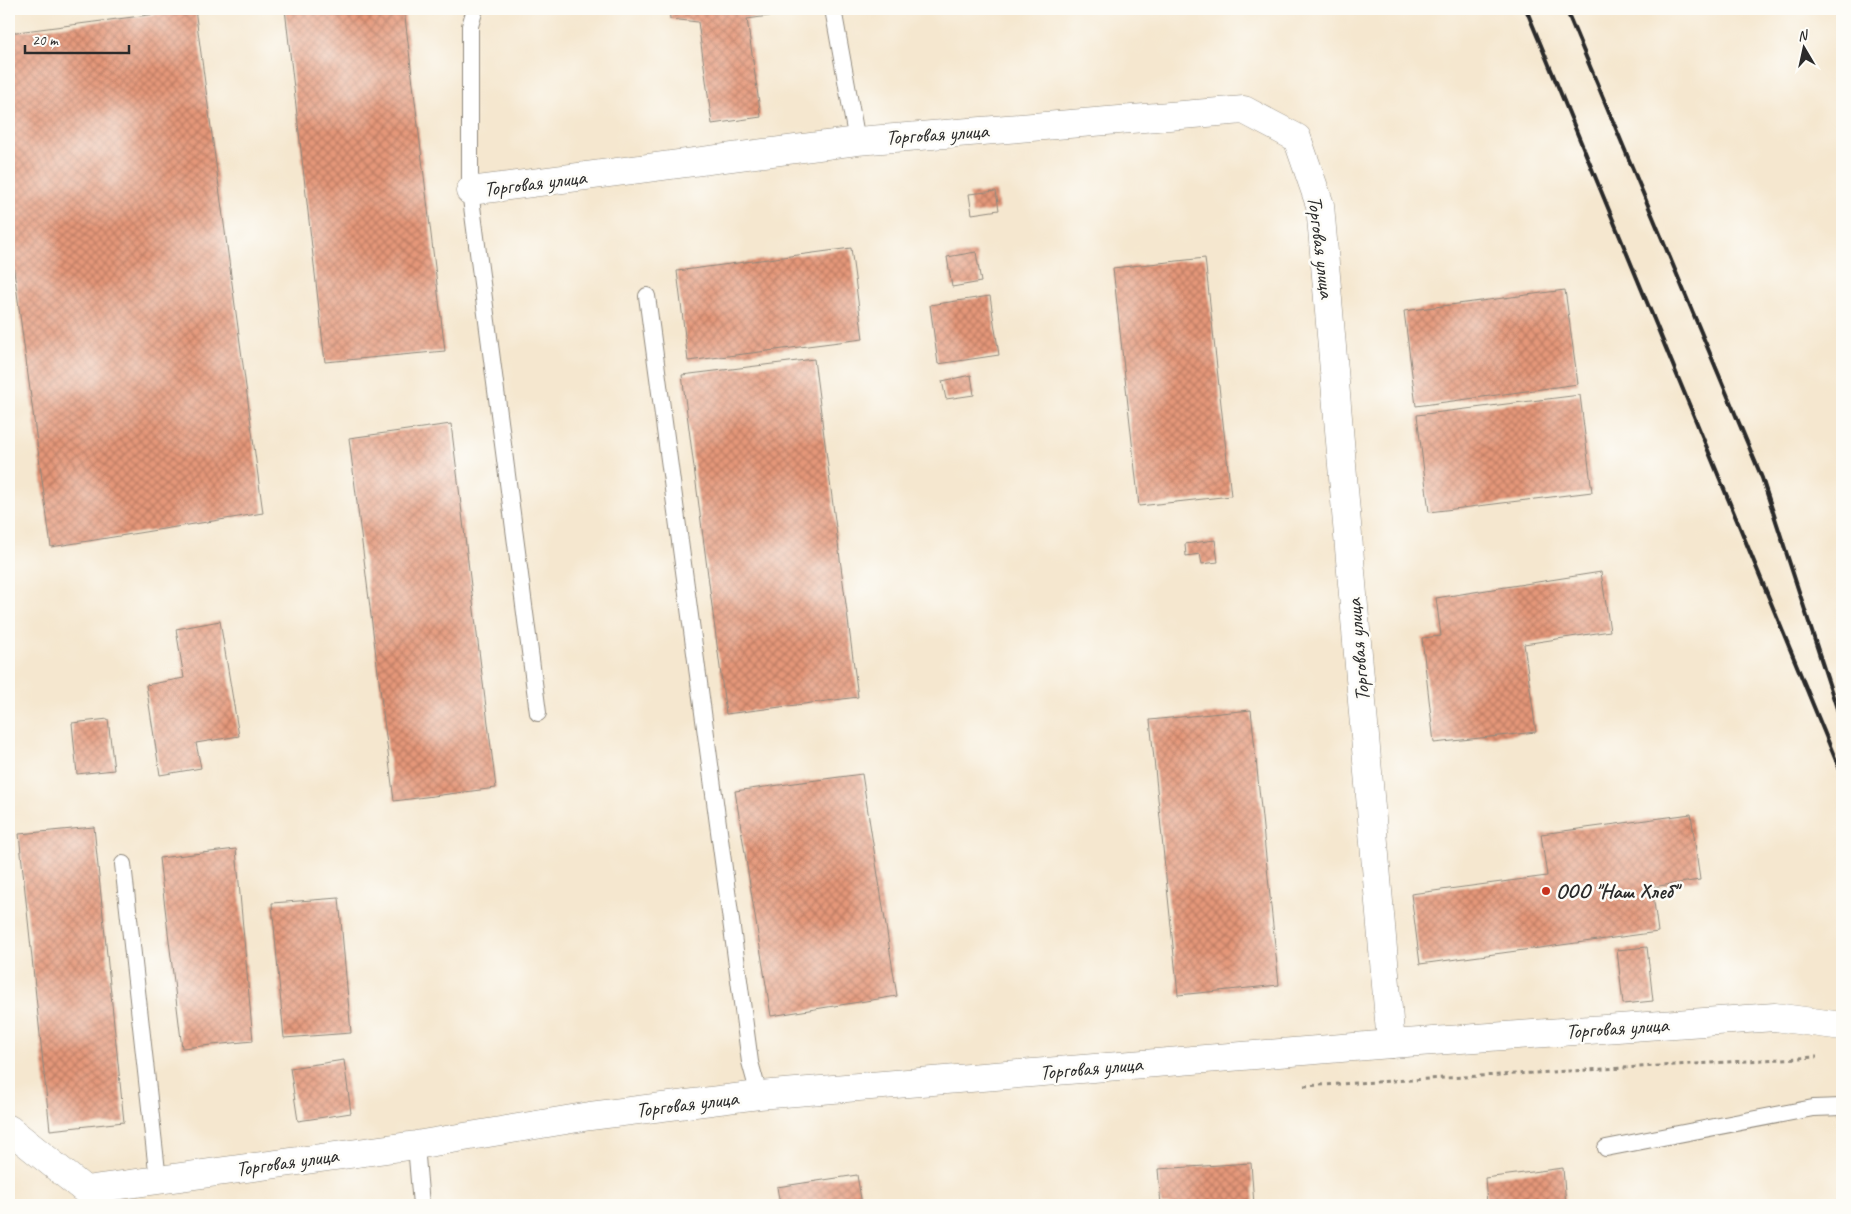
<svg xmlns="http://www.w3.org/2000/svg" width="1851" height="1214" font-family="Caveat,sans-serif">
<style>
.building{fill:url(#building-cross-hatch)}
.lines{fill:none;stroke-linecap:round;stroke-linejoin:round}
.service-casing{stroke:#90897d;stroke-width:18}
.minor-casing{stroke:#90897d;stroke-width:29}
.path{stroke:#90897d;stroke-width:3;stroke-dasharray:4 4;stroke-linecap:butt}
.service{stroke:#fff;stroke-width:16}
.minor{stroke:#fff;stroke-width:28}
.rail{stroke:#2b2b2b;stroke-width:4}
.poi-dot{fill:#c8321e;stroke:#fdfcf7;stroke-width:2}
.labels{text-anchor:middle;dominant-baseline:central;stroke-width:5;stroke-linejoin:round;paint-order:stroke}
.street-label{font-size:21px;fill:#2b2b2b;stroke:#fdfcf7}
.poi-label{font-size:21px;font-weight:bold;fill:#2b2b2b;stroke:#fdfcf7;text-anchor:start}
</style>
<defs>
<pattern id="building-cross-hatch" width="8" height="8" patternUnits="userSpaceOnUse" patternTransform="scale(1.25)"><rect width="8" height="8" fill="#e59779"/><path d="M0 0l8 8M0 8l8-8" fill="none" stroke="#ba7b63"/></pattern>
</defs>
<rect width="100%" height="100%" fill="#fdfcf7"/>
<filter id="ink" filterUnits="userSpaceOnUse"><feTurbulence type="fractalNoise" baseFrequency=".02" numOctaves="2"/><feDisplacementMap in="SourceGraphic" scale="10" xChannelSelector="R" yChannelSelector="G"/><feConvolveMatrix kernelMatrix="1 2 1 2 8 2 1 2 1" color-interpolation-filters="sRGB"/></filter>
<filter id="wash" filterUnits="userSpaceOnUse"><feTurbulence type="fractalNoise" baseFrequency=".0096" numOctaves="4" result="noise"/><feDisplacementMap in="SourceGraphic" scale="20" xChannelSelector="R" yChannelSelector="G"/><feGaussianBlur stdDeviation="1.12" result="paint"/><feColorMatrix in="noise" values="0 0 0 0 0 0 0 0 0 0 0 0 0 0 0 0 0 1.4 0 .05"/><feComposite in="paint" operator="in"/></filter>
<g filter="url(#wash)">
<rect width="100%" height="100%" fill="#f5e7cf"/>
<g id="blocks">
<g class="building">
<polygon points="195,9 263,513 51,547 9,233 9,33"/>
<polygon points="285,9 404,9 445,351 325,362"/>
<polygon points="669,9 775,9 776,15 747,19 761,117 712,124 698,22 670,19"/>
<polygon points="996,191 999,210 972,214 969,194"/>
<polygon points="851,248 863,339 688,361 677,271"/>
<polygon points="976,252 981,282 952,287 947,257"/>
<polygon points="1205,258 1231,496 1139,506 1113,268"/>
<polygon points="1565,290 1578,384 1416,406 1404,311"/>
<polygon points="990,296 999,355 938,364 930,305"/>
<polygon points="814,359 858,697 726,714 682,375"/>
<polygon points="971,375 974,395 946,399 942,381"/>
<polygon points="1580,395 1592,492 1429,512 1417,415"/>
<polygon points="451,424 496,788 394,801 349,438"/>
<polygon points="1215,540 1218,562 1202,564 1200,554 1186,556 1185,544"/>
<polygon points="1601,572 1610,631 1524,644 1536,732 1434,743 1422,638 1441,636 1436,598"/>
<polygon points="220,621 239,736 196,743 201,768 160,775 146,685 184,678 176,629"/>
<polygon points="1251,710 1279,985 1178,995 1150,720"/>
<polygon points="108,719 114,770 77,774 72,723"/>
<polygon points="862,774 897,996 771,1016 735,791"/>
<polygon points="1691,814 1700,880 1652,887 1658,932 1420,964 1411,894 1547,876 1541,834"/>
<polygon points="94,827 124,1122 50,1130 19,834"/>
<polygon points="236,849 253,1041 182,1048 159,858"/>
<polygon points="339,898 351,1033 284,1038 272,903"/>
<polygon points="1647,947 1653,1001 1623,1004 1617,950"/>
<polygon points="344,1060 351,1113 298,1121 290,1068"/>
<polygon points="1251,1163 1254,1205 1161,1205 1158,1169"/>
<polygon points="1563,1168 1566,1205 1487,1205 1485,1178"/>
<polygon points="857,1175 862,1205 780,1205 777,1187"/>
</g>
</g>
</g>
<g filter="url(#ink)">
<use href="#blocks" fill-opacity="0" stroke="#90897d" stroke-width="1"/>
<g class="lines">
<defs>
<g id="service">
<polyline points="475,9 470,26 470,191 538,713"/>
<polyline points="833,9 857,141"/>
<polyline points="647,296 750,1062 759,1095"/>
<polyline points="123,864 158,1180"/>
<polyline points="416,1145 421,1205"/>
<polyline points="1606,1148 1813,1108 1842,1107"/>
</g>
<g id="minor">
<polyline points="470,191 857,141 1244,110 1297,138 1320,205 1391,1044 1775,1017 1842,1026"/>
<polyline points="9,1129 85,1190 416,1145 590,1116 759,1095 1391,1044"/>
</g>
</defs>
<use href="#service" class="service-casing"/>
<use href="#minor" class="minor-casing"/>
<polyline class="path" points="1304,1086 1817,1057"/>
<use href="#service" class="service"/>
<use href="#minor" class="minor"/>
<g class="rail">
<polyline points="1526,9 1842,775"/>
<polyline points="1566,9 1762,478 1842,724"/>
</g>
</g>
</g>
<circle class="poi-dot" cx="1546" cy="891" r="5"/>
<g class="labels">
<g class="street-label">
<text transform="translate(937 134) rotate(-4)">Торговая улица</text>
<text transform="translate(535 183) rotate(-7)">Торговая улица</text>
<text transform="translate(1321 247) rotate(83)">Торговая улица</text>
<text transform="translate(1358 650) rotate(-95)">Торговая улица</text>
<text transform="translate(1617 1028) rotate(-4)">Торговая улица</text>
<text transform="translate(1091 1068) rotate(-5)">Торговая улица</text>
<text transform="translate(687 1104) rotate(-7)">Торговая улица</text>
<text transform="translate(287 1162) rotate(-8)">Торговая улица</text>
</g>
<g class="poi-label">
<text x="1556" y="891">ООО "Наш Хлеб"</text>
</g>
</g>
<rect width="1851" height="1214" fill="none" stroke="#fdfcf7" stroke-width="30"/>
<g transform="translate(1804 48) rotate(351)" stroke="#fdfcf7" stroke-width="4" paint-order="stroke">
<path d="M0-4L9 19L0 12L-9 19Z" fill="#2b2b2b"/>
<text y="-8" font-size="14" font-weight="bold" text-anchor="middle" fill="#2b2b2b">N</text>
</g>
<path d="M25 45v8h104v-8" fill="none" stroke="#2b2b2b" stroke-width="2.5"/>
<text x="32" y="45" font-size="15" fill="#2b2b2b" stroke="#fdfcf7" stroke-width="4" paint-order="stroke">20 m</text>
</svg>
